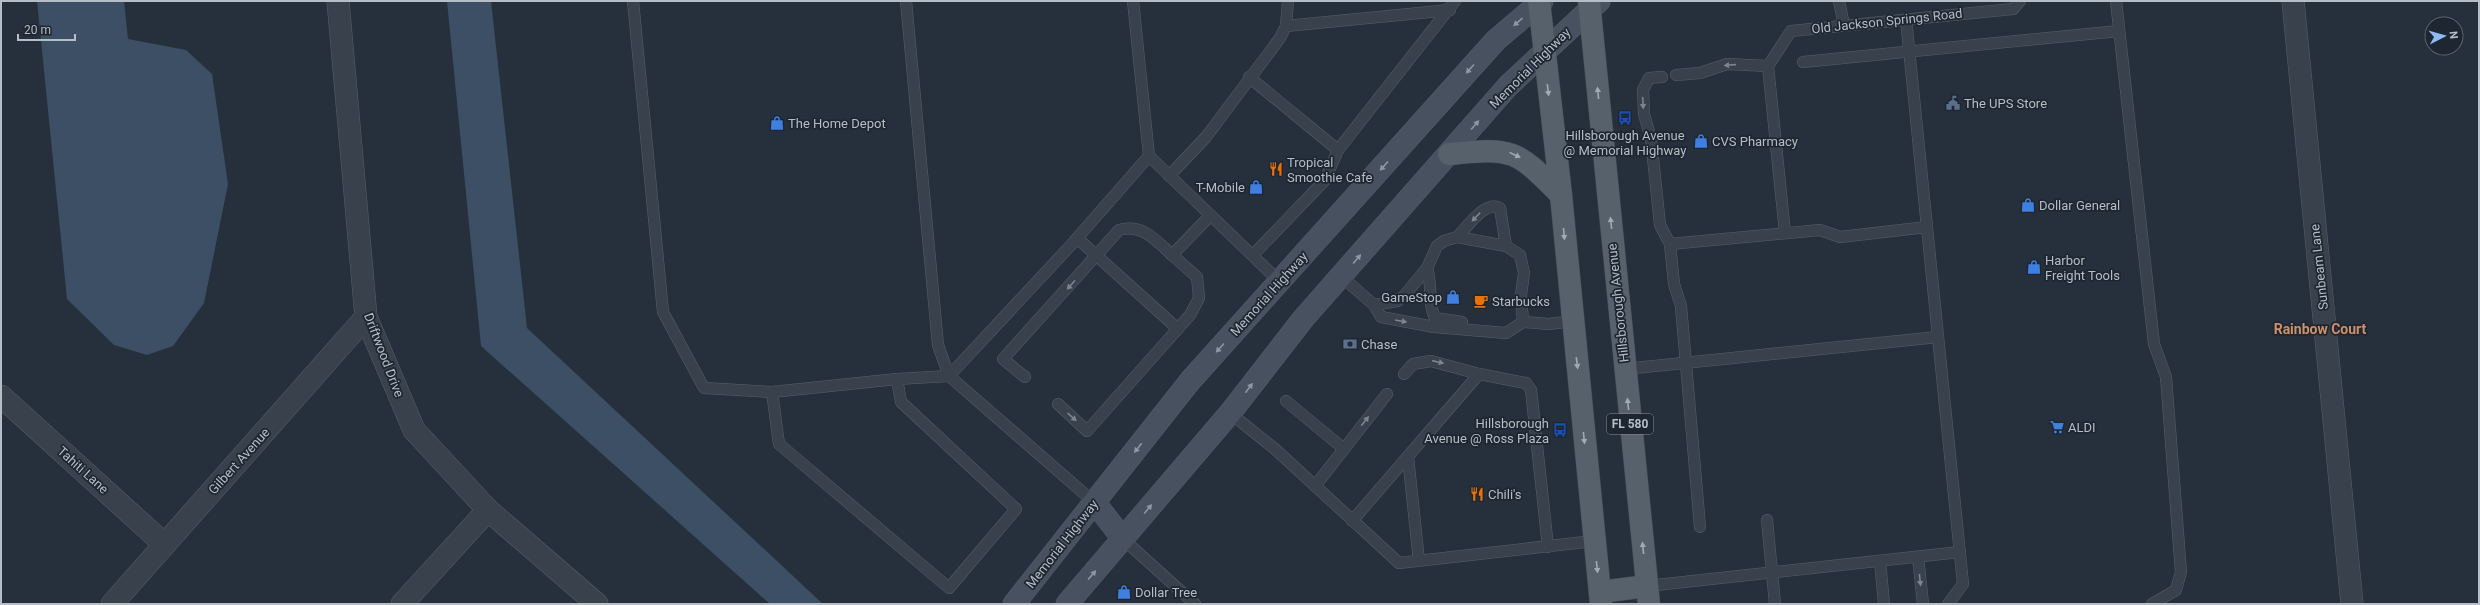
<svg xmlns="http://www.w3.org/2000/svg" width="2480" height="605" font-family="Roboto,sans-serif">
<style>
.water{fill:#3c4f64}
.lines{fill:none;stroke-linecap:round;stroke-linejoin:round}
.service-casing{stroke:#57606a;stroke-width:12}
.minor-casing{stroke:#57606a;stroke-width:23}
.secondary-casing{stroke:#57606a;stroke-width:23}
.primary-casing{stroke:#424b55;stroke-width:23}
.service{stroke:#39424c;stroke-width:11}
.minor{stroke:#39424c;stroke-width:22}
.secondary{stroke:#47515f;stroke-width:22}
.primary{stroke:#57616c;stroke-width:22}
.oneway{fill:#8e97a3}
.oneway2{fill:#7d8690}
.oneway3{fill:#a2abb5}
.labels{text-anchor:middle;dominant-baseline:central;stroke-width:3.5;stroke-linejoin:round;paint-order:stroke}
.shield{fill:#1e2731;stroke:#88909a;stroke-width:1}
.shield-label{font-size:12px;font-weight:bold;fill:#b5bdc7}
.street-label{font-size:13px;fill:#b5bdc7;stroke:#1e2731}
.poi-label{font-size:13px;fill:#b5bdc7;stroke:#1e2731;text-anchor:start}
.neighbourhood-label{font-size:14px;font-weight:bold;fill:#ce9069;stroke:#1e2731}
</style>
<rect width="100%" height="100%" fill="#25303c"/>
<g class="water">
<polygon points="37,1 124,1 128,39 186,50 212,74 228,184 204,303 173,346 147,355 114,345 67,299"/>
<polygon points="447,1 491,1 527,328 823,604 770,604 481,346"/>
</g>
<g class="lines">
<defs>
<g id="service">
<polyline points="633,1 663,312 704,388 772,392 897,379 949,376 938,345 906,1"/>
<polyline points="1133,1 1149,156 1280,282"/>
<polyline points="1839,1 1844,25"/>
<polyline points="2116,1 2154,344 2166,377 2181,572 2176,590 2152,604"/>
<polyline points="1906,19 1963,584 1948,604"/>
<polyline points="1286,26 1450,10"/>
<polyline points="1803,62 2119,31"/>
<polyline points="1768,66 1791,31 2013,9 2020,1"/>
<polyline points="1768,66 1785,233"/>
<polyline points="1676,75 1700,73 1727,64 1768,66"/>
<polyline points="1249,77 1338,150"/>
<polyline points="1662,77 1649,78 1643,90 1644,114 1651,139 1660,225 1670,244"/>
<polyline points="1169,176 1206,137 1280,38 1286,26 1288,1"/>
<path d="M1457 237C1468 227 1484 200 1500 208L1506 246"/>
<polyline points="1077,238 1178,329"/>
<polyline points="1253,255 1325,180 1338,150 1455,1"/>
<path d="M1427 268C1433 286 1427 302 1435 318L1462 322"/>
<polyline points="1342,277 1374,305 1381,317 1434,327 1506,333 1523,322"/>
<polyline points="1374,305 1397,301 1404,296 1427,268 1437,246 1444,241 1457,237 1506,246 1520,255 1524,273 1521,295 1523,322 1549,324 1572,321"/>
<polyline points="1625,369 1938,337"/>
<polyline points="1404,374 1413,364 1431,361 1479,374"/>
<path d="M1025 377 1003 359 1119 230C1142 223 1156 240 1172 255"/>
<polyline points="772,392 779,444 949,588 1016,509 901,402 897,379"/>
<polyline points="1286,401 1344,449"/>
<polyline points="1058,404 1087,431 1190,315 1199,298 1197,277 1172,255 1210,216"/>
<polyline points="1230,413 1275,449 1399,563 1594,541"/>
<polyline points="1408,457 1419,561"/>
<polyline points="1315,486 1387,394"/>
<polyline points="1095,503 949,376 1071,245 1149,156"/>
<polyline points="1767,520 1775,604"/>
<polyline points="1352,521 1479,374 1526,383 1531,390 1548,547"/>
<polyline points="1700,527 1681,306 1674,284 1670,244 1820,230 1840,237 1927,227"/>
<polyline points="1123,539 1195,604"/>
<polyline points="1918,557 1923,604"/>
<polyline points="1880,561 1884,604"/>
<polyline points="1647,586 1960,552"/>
</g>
<g id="minor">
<polyline points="338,1 366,317 414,430 488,510 597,604"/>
<polyline points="2293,1 2352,604"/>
<polyline points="1,396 164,544"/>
<polyline points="112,604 366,317"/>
<polyline points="402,604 488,510"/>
</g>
<g id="secondary">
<polyline points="1095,503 1123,539"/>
<polyline points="1014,604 1190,381 1496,40 1542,1"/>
<polyline points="1067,604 1230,413 1303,319 1508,86 1599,1"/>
</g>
<g id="primary">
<polyline points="1539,1 1561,195 1601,604"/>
<polyline points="1589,1 1649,604"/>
<path d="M1449 154C1514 147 1516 150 1561 195"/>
<polyline points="1600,592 1647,586"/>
</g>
</defs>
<use href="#service" class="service-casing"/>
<use href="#minor" class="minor-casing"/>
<use href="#secondary" class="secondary-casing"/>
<use href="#primary" class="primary-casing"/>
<use href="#service" class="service"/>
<use href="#minor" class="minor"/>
<use href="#secondary" class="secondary"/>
<use href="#primary" class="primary"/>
</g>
<defs><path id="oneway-solid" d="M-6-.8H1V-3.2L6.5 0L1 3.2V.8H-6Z"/></defs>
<g class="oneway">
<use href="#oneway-solid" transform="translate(1518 22) rotate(139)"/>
<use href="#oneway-solid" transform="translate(1470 69) rotate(132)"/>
<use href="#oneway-solid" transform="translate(1475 125) rotate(-49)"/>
<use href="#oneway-solid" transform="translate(1384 166) rotate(132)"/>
<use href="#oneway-solid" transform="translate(1357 259) rotate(-49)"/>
<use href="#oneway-solid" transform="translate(1220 348) rotate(132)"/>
<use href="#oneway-solid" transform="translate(1249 388) rotate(-53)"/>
<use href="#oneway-solid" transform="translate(1138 448) rotate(128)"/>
<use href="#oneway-solid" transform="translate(1148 509) rotate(-50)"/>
<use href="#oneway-solid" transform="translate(1092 575) rotate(-49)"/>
</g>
<g class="oneway2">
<use href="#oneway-solid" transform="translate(1730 65) rotate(176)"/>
<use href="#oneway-solid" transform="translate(1643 103) rotate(87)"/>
<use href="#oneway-solid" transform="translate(1476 217) rotate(134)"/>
<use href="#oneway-solid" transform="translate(1071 285) rotate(132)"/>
<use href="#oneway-solid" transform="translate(1401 321) rotate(10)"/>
<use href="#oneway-solid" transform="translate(1438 362) rotate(13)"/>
<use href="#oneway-solid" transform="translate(1072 417) rotate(42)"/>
<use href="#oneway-solid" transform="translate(1365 421) rotate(-52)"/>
<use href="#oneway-solid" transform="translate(1920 580) rotate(84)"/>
</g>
<g class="oneway3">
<use href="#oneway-solid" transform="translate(1548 90) rotate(83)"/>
<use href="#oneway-solid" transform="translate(1598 93) rotate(-96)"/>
<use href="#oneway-solid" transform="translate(1515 155) rotate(26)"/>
<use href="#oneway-solid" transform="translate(1611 223) rotate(-96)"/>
<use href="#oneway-solid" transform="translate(1564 234) rotate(85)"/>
<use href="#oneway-solid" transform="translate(1577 363) rotate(83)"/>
<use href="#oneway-solid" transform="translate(1628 404) rotate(-96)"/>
<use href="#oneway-solid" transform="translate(1584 438) rotate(84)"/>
<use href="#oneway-solid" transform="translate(1643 548) rotate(-96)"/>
<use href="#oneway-solid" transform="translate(1597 567) rotate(84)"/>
</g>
<defs>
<symbol id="civic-bare" viewBox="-9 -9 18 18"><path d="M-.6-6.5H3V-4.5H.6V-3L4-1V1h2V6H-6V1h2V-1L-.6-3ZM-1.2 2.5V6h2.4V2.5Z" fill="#5c6f8a" stroke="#1e2731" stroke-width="2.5" paint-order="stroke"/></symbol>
<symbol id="bus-bare" viewBox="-9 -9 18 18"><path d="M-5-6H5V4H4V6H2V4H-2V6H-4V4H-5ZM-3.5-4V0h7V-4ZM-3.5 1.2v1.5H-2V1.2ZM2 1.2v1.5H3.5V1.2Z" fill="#1a4fb4" stroke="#1e2731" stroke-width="2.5" paint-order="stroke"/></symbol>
<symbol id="shop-bare" viewBox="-9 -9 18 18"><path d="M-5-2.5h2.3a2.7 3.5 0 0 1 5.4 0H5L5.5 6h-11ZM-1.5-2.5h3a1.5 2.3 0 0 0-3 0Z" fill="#3f7fe0" stroke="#1e2731" stroke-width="2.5" paint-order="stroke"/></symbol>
<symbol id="restaurant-bare" viewBox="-9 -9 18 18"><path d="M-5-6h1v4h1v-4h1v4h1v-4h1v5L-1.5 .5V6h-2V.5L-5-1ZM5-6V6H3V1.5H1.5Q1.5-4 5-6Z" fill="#e8710a" stroke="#1e2731" stroke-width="2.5" paint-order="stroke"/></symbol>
<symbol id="cafe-bare" viewBox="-9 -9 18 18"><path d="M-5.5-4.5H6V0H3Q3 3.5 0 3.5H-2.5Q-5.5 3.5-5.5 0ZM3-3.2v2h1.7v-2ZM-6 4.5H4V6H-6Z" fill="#e8710a" stroke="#1e2731" stroke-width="2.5" paint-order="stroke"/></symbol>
<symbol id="bank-bare" viewBox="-9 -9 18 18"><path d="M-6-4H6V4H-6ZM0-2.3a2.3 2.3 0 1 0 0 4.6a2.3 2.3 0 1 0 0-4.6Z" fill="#5c6f8a" stroke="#1e2731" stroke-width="2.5" paint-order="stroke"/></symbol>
<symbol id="supermarket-bare" viewBox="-9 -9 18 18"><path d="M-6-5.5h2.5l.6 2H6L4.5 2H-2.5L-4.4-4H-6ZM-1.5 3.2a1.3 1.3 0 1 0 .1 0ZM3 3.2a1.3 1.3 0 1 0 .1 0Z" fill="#3f7fe0" stroke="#1e2731" stroke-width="2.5" paint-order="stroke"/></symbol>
</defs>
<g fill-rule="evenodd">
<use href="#civic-bare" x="1943" y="93" width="20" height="20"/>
<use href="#bus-bare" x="1615" y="108" width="20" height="20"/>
<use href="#shop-bare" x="767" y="113" width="20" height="20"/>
<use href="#shop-bare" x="1691" y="131" width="20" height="20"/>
<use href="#restaurant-bare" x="1266" y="159" width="20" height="20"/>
<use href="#shop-bare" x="1246" y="177" width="20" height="20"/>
<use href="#shop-bare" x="2018" y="195" width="20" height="20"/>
<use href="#shop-bare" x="2024" y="257" width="20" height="20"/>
<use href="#shop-bare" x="1443" y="287" width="20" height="20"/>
<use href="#cafe-bare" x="1471" y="291" width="20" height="20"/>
<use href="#bank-bare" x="1340" y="334" width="20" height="20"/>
<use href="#supermarket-bare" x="2047" y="417" width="20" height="20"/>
<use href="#bus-bare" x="1550" y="420" width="20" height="20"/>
<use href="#restaurant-bare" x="1467" y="484" width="20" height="20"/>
<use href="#shop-bare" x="1114" y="582" width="20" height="20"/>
</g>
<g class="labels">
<rect class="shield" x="1607" y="414" width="46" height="20" rx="3"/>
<g class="shield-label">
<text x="1630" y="424">FL 580</text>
</g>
<g class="street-label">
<text transform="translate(1887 21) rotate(-6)">Old Jackson Springs Road</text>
<text transform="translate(1530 68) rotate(-45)">Memorial Highway</text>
<text transform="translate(2319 267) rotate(-96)">Sunbeam Lane</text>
<text transform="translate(1269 294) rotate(-48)">Memorial Highway</text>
<text transform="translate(1618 303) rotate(-96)">Hillsborough Avenue</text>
<text transform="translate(384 355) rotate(69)">Driftwood Drive</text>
<text transform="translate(239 461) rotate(-48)">Gilbert Avenue</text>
<text transform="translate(83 470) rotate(42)">Tahiti Lane</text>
<text transform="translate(1062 544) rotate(-52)">Memorial Highway</text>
</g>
<g class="poi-label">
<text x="1964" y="103">The UPS Store</text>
<text x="788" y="123">The Home Depot</text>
<text x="1625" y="135" text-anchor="middle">Hillsborough Avenue<tspan x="1625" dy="15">@ Memorial Highway</tspan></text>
<text x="1712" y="141">CVS Pharmacy</text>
<text x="1287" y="162">Tropical<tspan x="1287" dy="15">Smoothie Cafe</tspan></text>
<text x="1245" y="187" text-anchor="end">T-Mobile</text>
<text x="2039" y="205">Dollar General</text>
<text x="2045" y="260">Harbor<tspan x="2045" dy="15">Freight Tools</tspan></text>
<text x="1442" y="297" text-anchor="end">GameStop</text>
<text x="1492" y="301">Starbucks</text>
<text x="1361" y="344">Chase</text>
<text x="1549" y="423" text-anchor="end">Hillsborough<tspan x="1549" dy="15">Avenue @ Ross Plaza</tspan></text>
<text x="2068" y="427">ALDI</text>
<text x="1488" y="494">Chili's</text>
<text x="1135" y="592">Dollar Tree</text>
</g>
<g class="neighbourhood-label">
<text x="2320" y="329">Rainbow Court</text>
</g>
</g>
<rect width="2480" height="605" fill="none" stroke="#b5bdc7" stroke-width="4"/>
<g transform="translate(2444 36) rotate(84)"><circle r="19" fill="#1e2731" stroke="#5a636d"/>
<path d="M0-3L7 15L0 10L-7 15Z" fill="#90baf1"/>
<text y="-6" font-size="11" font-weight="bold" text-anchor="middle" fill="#b5bdc7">N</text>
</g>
<path d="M18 34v6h57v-6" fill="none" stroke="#b5bdc7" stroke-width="2"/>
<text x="24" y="34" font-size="12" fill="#b5bdc7" stroke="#1e2731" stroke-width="3" paint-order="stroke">20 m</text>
</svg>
